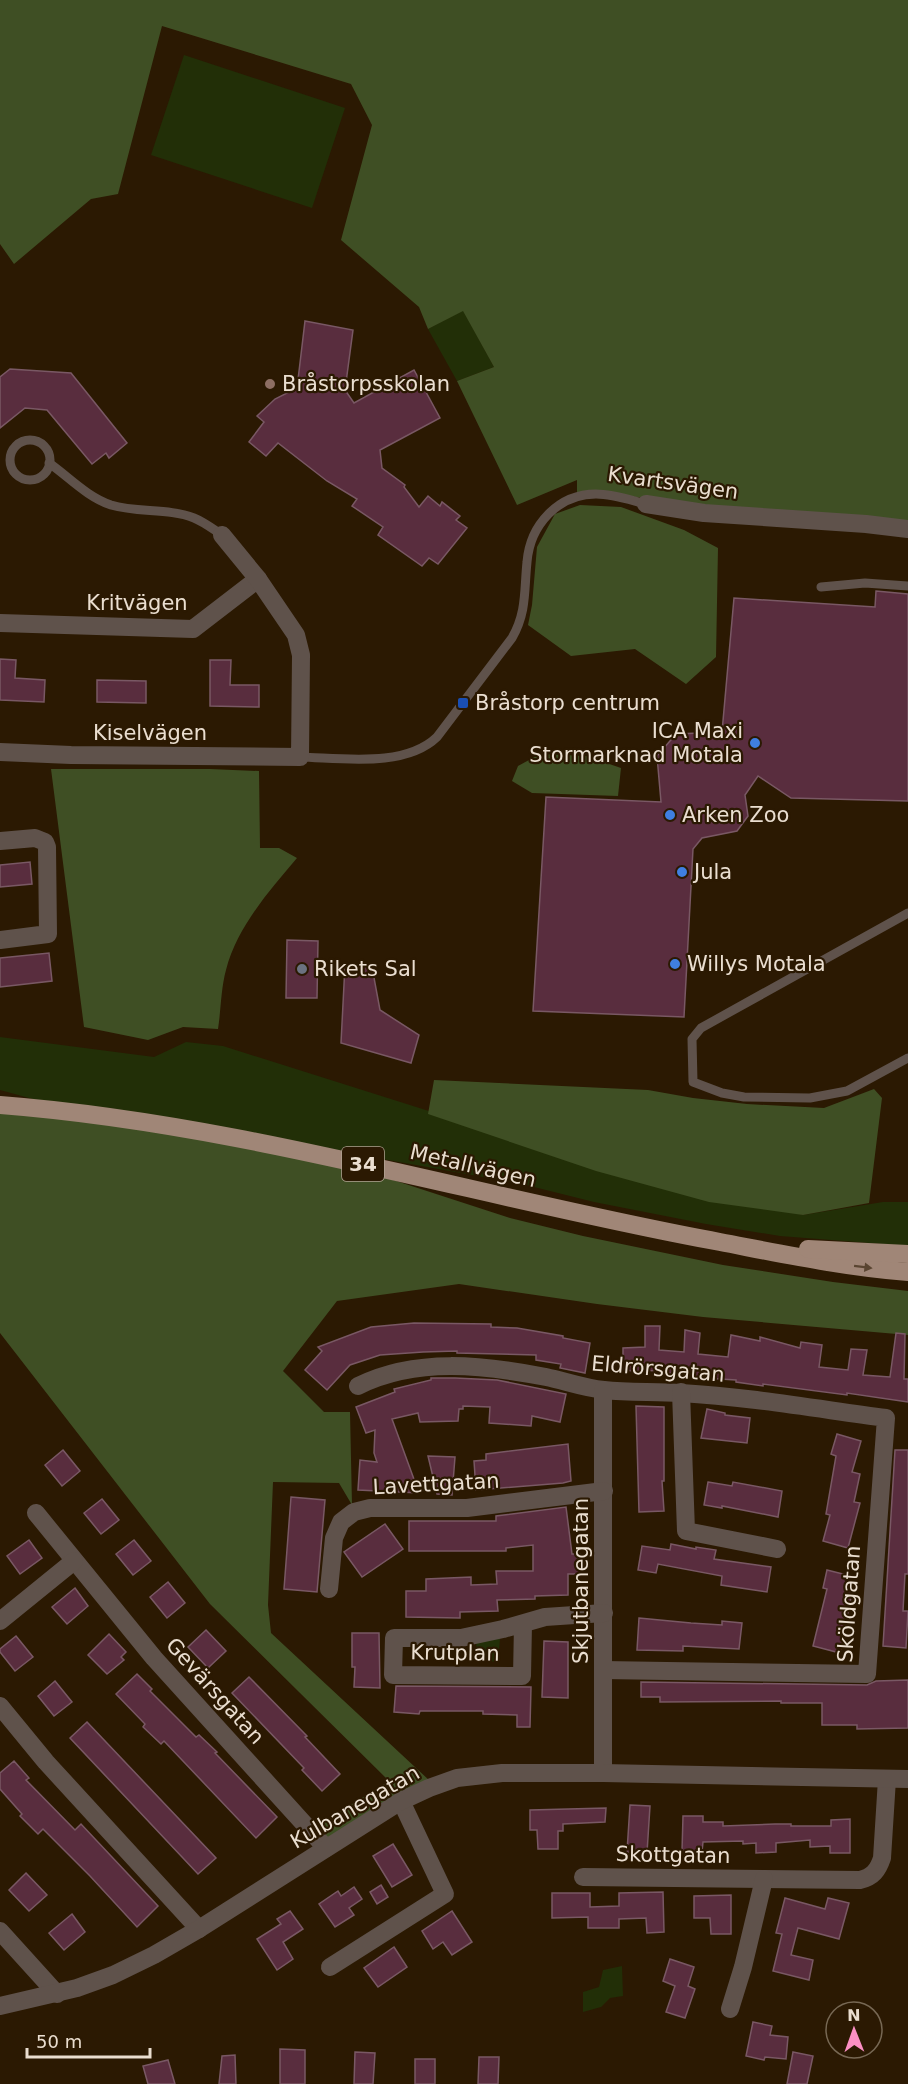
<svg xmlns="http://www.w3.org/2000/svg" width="908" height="2084" font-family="'DejaVu Sans',sans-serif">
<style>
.green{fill:#222f07}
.forest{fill:#3f4f24}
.building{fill:#592d3e;stroke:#795864;stroke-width:1.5}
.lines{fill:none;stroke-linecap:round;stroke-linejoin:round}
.lane{stroke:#5f524b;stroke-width:9}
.street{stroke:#5f524b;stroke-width:18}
.primary{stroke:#a08677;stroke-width:18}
.oneway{fill:#5a4531}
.education-dot{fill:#8d6e63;stroke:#2b1902;stroke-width:2}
.transit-dot{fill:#1a4fb4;stroke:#2b1902;stroke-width:2}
.shop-dot{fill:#3f7fe0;stroke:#2b1902;stroke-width:2}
.worship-dot{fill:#6b7280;stroke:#2b1902;stroke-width:2}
.labels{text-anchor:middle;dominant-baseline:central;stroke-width:4.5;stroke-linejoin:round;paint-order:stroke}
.shield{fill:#2b1902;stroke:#b1a392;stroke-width:1.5}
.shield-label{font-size:20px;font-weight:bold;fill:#eaded0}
.poi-label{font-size:21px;fill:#eaded0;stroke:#2b1902;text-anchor:start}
.street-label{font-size:21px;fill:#eaded0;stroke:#2b1902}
</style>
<rect width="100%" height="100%" fill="#2b1902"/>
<g class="green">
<polygon points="184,55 345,108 312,208 151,155"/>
<polygon points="463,310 494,367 457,381 428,329"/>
<polygon points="0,1037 154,1057 186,1042 223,1046 432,1112 803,1215 883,1202 908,1202 908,1246 780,1236 706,1224 594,1202 522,1184 264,1138 73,1110 0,1090"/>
<polygon points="477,1637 500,1639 498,1662 475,1660"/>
<polygon points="622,1966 623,1996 610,1998 601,2007 583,2012 583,1992 599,1987 603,1970"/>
</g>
<g class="forest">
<polygon points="0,0 908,0 908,527 705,507 622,495 577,492 577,480 517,505 457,381 494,367 463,311 428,329 419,307 341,240 372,125 351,84 162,26 118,194 91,199 14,264 0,244"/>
<polygon points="580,505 621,507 684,530 718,548 716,657 686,684 635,649 571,656 528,625 532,605 537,547 555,514"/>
<polygon points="540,754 586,756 621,768 618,796 532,793 512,781 518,766"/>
<path d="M51 769H210L259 771 260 848H279L297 858C269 891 237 927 226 970 221 988 221 1010 218 1029L183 1027 148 1040 84 1027Z"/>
<polygon points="434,1080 648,1090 693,1098 747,1104 824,1108 874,1089 882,1098 869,1203 803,1215 709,1202 596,1171 428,1114"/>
<polygon points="0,1112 264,1138 510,1218 583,1236 723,1265 833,1282 908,1291 908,1335 703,1317 597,1304 459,1284 337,1301 283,1371 324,1412 350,1412 352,1505 339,1483 273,1482 268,1605 271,1633 430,1781 330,1841 315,1827 389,1781 210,1604 0,1333"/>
</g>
<g class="building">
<polygon points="305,321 353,330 345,390 354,403 414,370 440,418 380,450 382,468 405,485 404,487 419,507 428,496 440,506 442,502 460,516 456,520 467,528 438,564 429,558 422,566 378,535 383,527 352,506 357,499 327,481 278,443 266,456 249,442 264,422 257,416 275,399 297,388"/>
<polygon points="10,369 71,373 127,443 109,458 106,453 92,464 47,410 25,408 0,428 0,377"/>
<polygon points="876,591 908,594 908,801 791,798 758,776 745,795 748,816 737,831 702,838 693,849 684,1017 533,1011 546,797 661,802 657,756 676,734 722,732 734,598 875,607"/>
<polygon points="0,659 16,660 15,678 45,680 44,702 0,700"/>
<polygon points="210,660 231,660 230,685 259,685 259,707 210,706"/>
<polygon points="97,680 146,681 146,703 97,702"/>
<polygon points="30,862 32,884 0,887 0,865"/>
<polygon points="287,940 318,941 317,998 286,998"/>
<polygon points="49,953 52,981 0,987 0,958"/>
<polygon points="345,965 372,967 380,1010 419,1035 411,1063 341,1043"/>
<polygon points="414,1323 491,1324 491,1327 517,1328 563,1336 563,1338 590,1343 585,1373 560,1368 561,1364 536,1360 536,1355 457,1353 457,1351 423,1352 380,1355 350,1365 327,1390 305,1370 322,1351 318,1347 371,1327"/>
<polygon points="645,1326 660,1326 659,1350 684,1352 685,1330 700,1333 698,1354 728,1357 731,1335 760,1341 760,1337 800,1348 801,1342 822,1345 819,1367 848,1370 851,1349 867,1350 863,1375 890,1377 896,1333 905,1334 904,1379 908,1379 908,1402 847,1393 847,1395 763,1384 763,1386 736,1382 736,1380 704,1378 647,1370 647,1372 623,1370 623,1348 645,1347"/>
<polygon points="431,1378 455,1378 497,1380 566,1394 560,1422 532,1416 531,1426 489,1423 490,1407 463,1406 463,1409 459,1409 458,1421 420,1422 418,1413 392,1419 419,1493 358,1490 360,1460 377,1462 374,1453 375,1430 366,1433 356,1407 395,1392 394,1389 431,1380"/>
<polygon points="636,1406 664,1407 664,1481 662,1481 664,1511 639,1512"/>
<polygon points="707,1409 725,1413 725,1415 750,1418 747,1443 701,1438"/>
<polygon points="837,1434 861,1441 852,1472 860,1474 854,1502 860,1503 848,1548 823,1541 830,1515 826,1514 836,1456 831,1454"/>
<polygon points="568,1444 571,1481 563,1483 476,1490 474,1461 486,1460 486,1454"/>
<polygon points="63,1450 80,1471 62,1486 45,1465"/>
<polygon points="895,1450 908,1450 908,1574 905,1574 903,1611 908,1611 906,1648 883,1646"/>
<polygon points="428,1456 455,1457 452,1495 437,1494"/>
<polygon points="708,1482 732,1486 733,1482 782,1491 778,1517 722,1506 722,1508 704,1505"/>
<polygon points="291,1497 325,1500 317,1592 284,1589"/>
<polygon points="102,1499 119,1520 101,1534 84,1513"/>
<polygon points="566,1507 572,1554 580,1554 581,1574 568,1574 568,1595 535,1596 535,1599 497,1600 498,1611 460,1612 460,1618 406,1617 406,1591 426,1591 426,1579 471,1577 471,1585 497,1584 496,1571 533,1571 533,1545 506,1548 506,1551 409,1551 409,1521 496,1521 496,1516"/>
<polygon points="385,1524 403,1549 362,1577 344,1552"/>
<polygon points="29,1540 42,1558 20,1574 7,1556"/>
<polygon points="134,1540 151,1561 133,1575 116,1554"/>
<polygon points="671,1544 696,1549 696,1547 716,1550 714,1559 771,1567 767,1592 721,1585 722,1576 658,1564 656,1573 638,1570 642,1546 670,1550"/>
<polygon points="827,1570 855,1577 840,1653 813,1646 827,1589 823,1588"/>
<polygon points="168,1582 185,1603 167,1618 150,1597"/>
<polygon points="75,1588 88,1606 67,1624 52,1607"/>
<polygon points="639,1618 691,1623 722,1625 722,1621 742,1623 739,1649 683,1646 683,1651 637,1650"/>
<polygon points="206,1630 226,1651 208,1668 188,1647"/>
<polygon points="352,1633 379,1633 380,1688 354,1687 355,1667 352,1667"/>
<polygon points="109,1634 126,1652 121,1657 124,1660 107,1674 88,1655"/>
<polygon points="16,1636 33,1657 15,1671 0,1652 0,1649"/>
<polygon points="544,1641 568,1642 568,1698 542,1697"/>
<polygon points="137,1674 152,1689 150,1691 196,1737 199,1735 217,1752 215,1753 277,1817 256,1838 164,1741 161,1744 143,1727 145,1724 116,1694"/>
<polygon points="249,1677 307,1736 305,1737 340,1774 322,1791 302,1770 304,1768 232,1693"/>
<polygon points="908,1680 908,1728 857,1729 857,1725 822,1725 822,1703 781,1703 781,1701 660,1702 660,1697 641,1697 641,1682 867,1685 876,1681"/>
<polygon points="55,1681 72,1702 54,1716 38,1696"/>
<polygon points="396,1686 531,1687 530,1727 517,1727 517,1715 483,1714 483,1711 420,1711 419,1714 394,1712"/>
<polygon points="87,1722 216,1858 198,1874 70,1738"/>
<polygon points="14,1761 29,1778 26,1780 75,1830 81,1824 158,1906 137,1927 90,1876 43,1829 38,1834 20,1816 22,1814 0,1789 0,1773"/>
<polygon points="630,1805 650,1806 647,1853 627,1852"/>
<polygon points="606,1808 605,1822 563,1824 563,1831 558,1831 558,1849 538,1849 537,1830 530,1830 530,1810"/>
<polygon points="683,1816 703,1816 703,1822 723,1822 723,1826 775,1824 791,1824 791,1826 831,1826 831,1820 850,1819 850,1853 830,1853 830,1846 810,1847 810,1840 776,1843 776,1852 756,1853 756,1843 743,1844 743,1841 703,1842 702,1852 682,1851"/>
<polygon points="393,1844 412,1875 392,1887 373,1856"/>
<polygon points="26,1873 47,1895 29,1911 9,1890"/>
<polygon points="381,1885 388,1897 377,1904 370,1892"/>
<polygon points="354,1887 362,1899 349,1908 354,1915 335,1927 319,1904 338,1891 341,1896"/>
<polygon points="663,1892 664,1932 647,1933 646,1918 619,1919 619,1928 588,1928 588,1917 552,1918 552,1893 590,1893 590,1907 619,1906 619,1893"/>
<polygon points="731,1895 731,1934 711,1934 710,1918 694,1918 694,1896"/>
<polygon points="785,1898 825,1909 828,1898 849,1903 839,1939 798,1928 791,1955 813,1960 809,1980 773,1971 782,1934 776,1933"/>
<polygon points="290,1911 303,1929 283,1942 293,1959 277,1970 257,1939 281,1924 277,1919"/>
<polygon points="452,1911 472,1942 452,1955 443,1942 433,1949 422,1931"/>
<polygon points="72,1914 85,1932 64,1950 49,1933"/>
<polygon points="394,1947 407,1967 378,1987 364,1968"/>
<polygon points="670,1959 694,1967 688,1986 695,1989 685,2018 666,2012 675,1986 663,1981"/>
<polygon points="753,2022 772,2026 770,2035 788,2037 786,2059 765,2057 764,2060 746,2056"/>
<polygon points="280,2049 305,2050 305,2084 280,2084"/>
<polygon points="355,2052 375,2053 373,2084 354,2084"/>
<polygon points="793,2052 813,2056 807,2084 787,2084"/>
<polygon points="235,2055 236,2084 219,2084 222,2056"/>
<polygon points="479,2057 499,2057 498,2084 478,2084"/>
<rect x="415" y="2059" width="20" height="25"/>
<polygon points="168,2060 175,2084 148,2084 143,2066"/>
</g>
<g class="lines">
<g class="lane">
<circle cx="30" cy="460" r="20"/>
<path d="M49 463C69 477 87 497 111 505 138 513 168 508 194 518 204 522 213 529 222 535"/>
<polyline points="821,587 865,583 908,586"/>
<path d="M300 757C342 758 405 768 437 737L512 638C527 612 524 590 527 562 530 525 558 494 596 494 613 494 630 500 646 504"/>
<polyline points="908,913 701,1028 692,1039 693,1082 722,1093 744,1097 810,1098 847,1091 908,1058"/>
</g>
<g class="street">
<polyline points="646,504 704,513 866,524 908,529"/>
<polyline points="0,623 193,629 258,579"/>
<polyline points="0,752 71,755 300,757 301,655 296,635 258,579 222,535"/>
<polyline points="0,841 35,838 45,842 47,847 48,934 0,940"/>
<path d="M358 1386C416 1357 484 1365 546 1377 565 1381 584 1388 604 1390 629 1393 656 1391 681 1393 750 1397 818 1409 886 1418L867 1674 603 1670"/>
<polyline points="603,1390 603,1773"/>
<polyline points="681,1392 686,1531 777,1549"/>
<polyline points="36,1513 154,1658 326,1848"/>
<polyline points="329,1589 334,1538 341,1522 354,1512 370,1508 467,1508 604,1491"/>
<polyline points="0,1621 74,1561"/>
<polyline points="523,1624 522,1676 393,1675 394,1638 461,1638 503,1629 545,1617 604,1613"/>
<polyline points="0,1706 46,1762 199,1929"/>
<path d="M583 1877 860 1880C873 1877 878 1870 882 1858L887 1779"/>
<polyline points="0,1931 57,1994"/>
<polyline points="330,1967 445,1894 401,1801"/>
<polyline points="0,2006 77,1988 113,1975 154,1955 199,1929 401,1801 429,1788 457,1778 502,1773 603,1773 908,1779"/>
<polyline points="730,2009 743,1967 764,1879"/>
</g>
<g class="primary">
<path d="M0 1105C245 1124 480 1198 720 1242 783 1254 844 1267 908 1272"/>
<polyline points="808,1249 908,1254"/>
</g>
</g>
<defs><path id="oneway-solid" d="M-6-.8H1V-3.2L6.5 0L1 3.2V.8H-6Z" transform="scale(1.5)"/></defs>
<use class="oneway" href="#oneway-solid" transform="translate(863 1267) rotate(7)"/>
<circle class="education-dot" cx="270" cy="384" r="6"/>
<rect class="transit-dot" x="457" y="697" width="12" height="12" rx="3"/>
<g class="shop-dot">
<circle cx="755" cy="743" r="6"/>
<circle cx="670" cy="815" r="6"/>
<circle cx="682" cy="872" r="6"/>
<circle cx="675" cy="964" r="6"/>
</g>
<circle class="worship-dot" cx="302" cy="969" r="6"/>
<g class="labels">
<rect class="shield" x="342" y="1147" width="42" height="34" rx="4.5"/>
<g class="shield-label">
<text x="363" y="1164">34</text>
</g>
<g class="poi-label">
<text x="282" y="384">Bråstorpsskolan</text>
<text x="475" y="703">Bråstorp centrum</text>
<text x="743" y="731" text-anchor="end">ICA Maxi<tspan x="743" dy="24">Stormarknad Motala</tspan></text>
<text x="682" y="815">Arken Zoo</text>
<text x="694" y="872">Jula</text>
<text x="687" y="964">Willys Motala</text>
<text x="314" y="969">Rikets Sal</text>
</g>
<g class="street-label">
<text transform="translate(673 483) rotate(8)">Kvartsvägen</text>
<text x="137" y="603">Kritvägen</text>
<text x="150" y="733">Kiselvägen</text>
<text transform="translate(473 1166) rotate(13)">Metallvägen</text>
<text transform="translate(658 1369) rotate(5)">Eldrörsgatan</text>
<text transform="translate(436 1484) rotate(-3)">Lavettgatan</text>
<text transform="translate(581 1581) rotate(-90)">Skjutbanegatan</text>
<text transform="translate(849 1604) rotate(-86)">Sköldgatan</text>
<text transform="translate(455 1653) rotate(1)">Krutplan</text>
<text transform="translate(215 1691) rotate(48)">Gevärsgatan</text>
<text transform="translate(355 1807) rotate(-30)">Kulbanegatan</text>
<text transform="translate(673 1855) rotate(1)">Skottgatan</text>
</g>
</g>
<g transform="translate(854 2030) rotate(359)"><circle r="28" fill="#2b1902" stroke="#776854" stroke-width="1.5"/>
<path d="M0-4.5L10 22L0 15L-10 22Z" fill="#fb8fc4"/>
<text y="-9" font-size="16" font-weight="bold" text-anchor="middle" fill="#eaded0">N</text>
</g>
<path d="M27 2048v9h123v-9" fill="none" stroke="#eaded0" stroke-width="3"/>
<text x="36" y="2048" font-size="18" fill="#eaded0" stroke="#2b1902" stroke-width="4.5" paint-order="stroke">50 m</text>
</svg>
